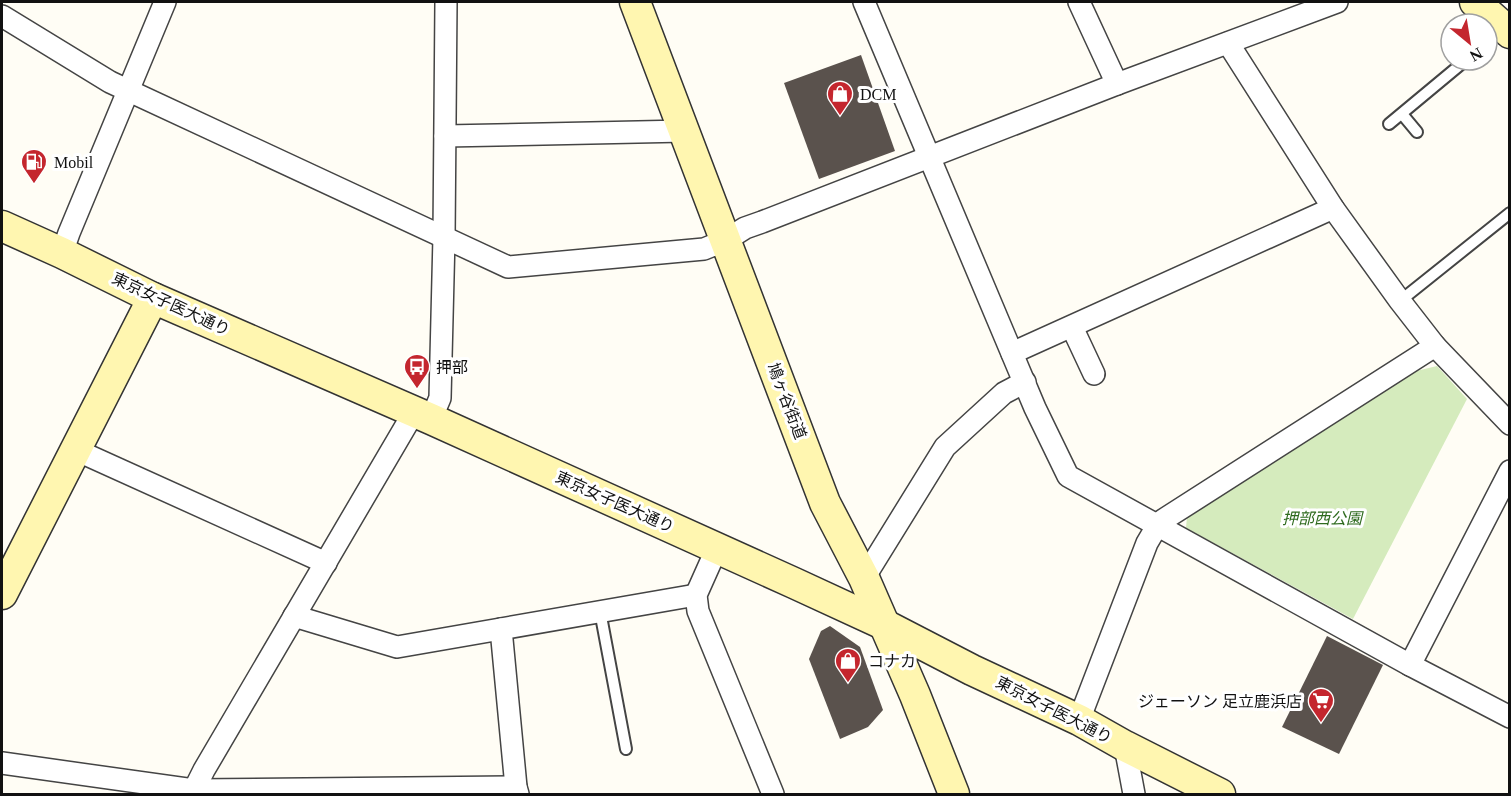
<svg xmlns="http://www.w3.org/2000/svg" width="1511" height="796" font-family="'Times New Roman','Noto Sans JP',serif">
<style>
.green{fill:#d5ebbd}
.building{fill:#5a524d}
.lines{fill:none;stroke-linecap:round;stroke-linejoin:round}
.lane-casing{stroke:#444;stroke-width:14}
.street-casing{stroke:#444;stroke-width:24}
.secondary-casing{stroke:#333;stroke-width:33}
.lane{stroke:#fff;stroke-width:10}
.street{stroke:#fff;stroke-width:21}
.secondary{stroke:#fff6b0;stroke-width:30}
.labels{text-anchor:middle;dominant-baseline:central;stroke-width:6;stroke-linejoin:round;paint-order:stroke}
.poi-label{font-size:16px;fill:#111;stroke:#fff;text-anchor:start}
.street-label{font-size:16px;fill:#111;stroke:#fff}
.park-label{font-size:16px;font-style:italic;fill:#2f6b1f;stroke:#fff}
</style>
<rect width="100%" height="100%" fill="#fffdf5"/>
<polygon class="green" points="1437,366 1467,399 1353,619 1186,528 1187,517 1412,372"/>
<g class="building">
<polygon points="861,55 895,151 819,179 784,83"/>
<polygon points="830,626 860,647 883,710 868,727 840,739 809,659 821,631"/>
<polygon points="1327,636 1383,665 1339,754 1282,727"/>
</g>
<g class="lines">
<defs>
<g id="lane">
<polyline points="1487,42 1503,28"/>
<polyline points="1402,114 1417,132"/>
<polyline points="1389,124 1466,60"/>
<polyline points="1400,301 1510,213"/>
<polyline points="600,611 626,749"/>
</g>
<g id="street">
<polyline points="864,2 1035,408 1068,476 1410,665 1510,717"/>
<polyline points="1079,2 1117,84"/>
<polyline points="2,16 110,82 508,267 704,249 726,240 745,228 762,222 1117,84 1337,2"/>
<polyline points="1228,43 1333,208 1400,301 1435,346 1510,424"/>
<polyline points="445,136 685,131"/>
<polyline points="62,253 69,233 165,2"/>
<polyline points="1072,327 1094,374"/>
<polyline points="1012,353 1333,208"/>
<polyline points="431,419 440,398 444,237 446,2"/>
<polyline points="76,450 326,563"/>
<polyline points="717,548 696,595 698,611 773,794"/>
<polyline points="864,578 945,447 1004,393 1025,382"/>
<polyline points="294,616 397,647 696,595"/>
<polyline points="501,629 516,787 518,794"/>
<polyline points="1410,665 1510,471"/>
<polyline points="1079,720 1147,543 1157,526 1163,520 1435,346"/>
<polyline points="1125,746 1134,794"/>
<polyline points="2,763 194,790 516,787"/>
<polyline points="194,794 194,790 204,770 414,412"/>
</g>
<g id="secondary">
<polyline points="635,2 825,503 864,578 915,695 954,794"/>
<polyline points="1475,2 1510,33"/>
<polyline points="2,226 62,253 153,298 431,419 794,583 885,625 972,670 1079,720 1125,746 1220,794"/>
<polyline points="2,594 153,298"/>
</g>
</defs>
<use href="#lane" class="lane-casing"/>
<use href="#street" class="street-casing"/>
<use href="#secondary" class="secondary-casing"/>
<use href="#lane" class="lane"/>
<use href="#street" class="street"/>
<use href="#secondary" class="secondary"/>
</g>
<defs>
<symbol id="shop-pin" viewBox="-11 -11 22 30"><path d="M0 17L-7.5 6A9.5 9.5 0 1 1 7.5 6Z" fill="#c4262e" stroke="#fff"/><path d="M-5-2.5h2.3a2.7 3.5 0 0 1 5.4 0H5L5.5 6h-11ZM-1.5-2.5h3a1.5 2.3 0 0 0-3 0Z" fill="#fff"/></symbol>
<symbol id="fuel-pin" viewBox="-11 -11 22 30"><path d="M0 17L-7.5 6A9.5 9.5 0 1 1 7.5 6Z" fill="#c4262e" stroke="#fff"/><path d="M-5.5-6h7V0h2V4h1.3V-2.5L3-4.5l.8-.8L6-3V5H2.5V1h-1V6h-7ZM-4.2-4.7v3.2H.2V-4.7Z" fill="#fff"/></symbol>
<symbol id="bus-pin" viewBox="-11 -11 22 30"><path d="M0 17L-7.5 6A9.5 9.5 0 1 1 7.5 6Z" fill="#c4262e" stroke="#fff"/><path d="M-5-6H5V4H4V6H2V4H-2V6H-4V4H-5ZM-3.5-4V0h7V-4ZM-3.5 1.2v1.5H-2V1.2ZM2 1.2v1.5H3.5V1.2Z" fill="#fff"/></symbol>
<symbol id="supermarket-pin" viewBox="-11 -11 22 30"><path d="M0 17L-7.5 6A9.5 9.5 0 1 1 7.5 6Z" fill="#c4262e" stroke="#fff"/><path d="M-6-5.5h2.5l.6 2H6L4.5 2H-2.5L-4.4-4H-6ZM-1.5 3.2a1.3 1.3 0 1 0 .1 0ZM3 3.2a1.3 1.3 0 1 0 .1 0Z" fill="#fff"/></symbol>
</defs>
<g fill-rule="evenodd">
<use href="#shop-pin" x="825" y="79" width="30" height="40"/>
<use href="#fuel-pin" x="19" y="147" width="30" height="40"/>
<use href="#bus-pin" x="402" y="352" width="30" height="40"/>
<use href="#shop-pin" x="833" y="646" width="30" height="40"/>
<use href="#supermarket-pin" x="1306" y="686" width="30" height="40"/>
</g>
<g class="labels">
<g class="poi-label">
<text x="860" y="94">DCM</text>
<text x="54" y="162">Mobil</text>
<text x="436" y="367">押部</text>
<text x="868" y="661">コナカ</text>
<text x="1302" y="701" text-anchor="end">ジェーソン 足立鹿浜店</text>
</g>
<g class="street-label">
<text transform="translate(171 304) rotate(25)">東京女子医大通り</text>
<text transform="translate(787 401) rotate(69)">鳩ヶ谷街道</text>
<text transform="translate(615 502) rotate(24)">東京女子医大通り</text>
<text transform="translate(1054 710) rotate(27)">東京女子医大通り</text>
</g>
<g class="park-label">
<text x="1322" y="518">押部西公園</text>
</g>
</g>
<rect width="1511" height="796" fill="none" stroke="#111111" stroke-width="6"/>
<g transform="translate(1469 42) rotate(150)"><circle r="28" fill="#ffffff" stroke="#a0a0a0" stroke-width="1.5"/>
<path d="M0-4.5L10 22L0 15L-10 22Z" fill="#c4262e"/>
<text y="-9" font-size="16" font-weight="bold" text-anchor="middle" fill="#111111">N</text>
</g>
</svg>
